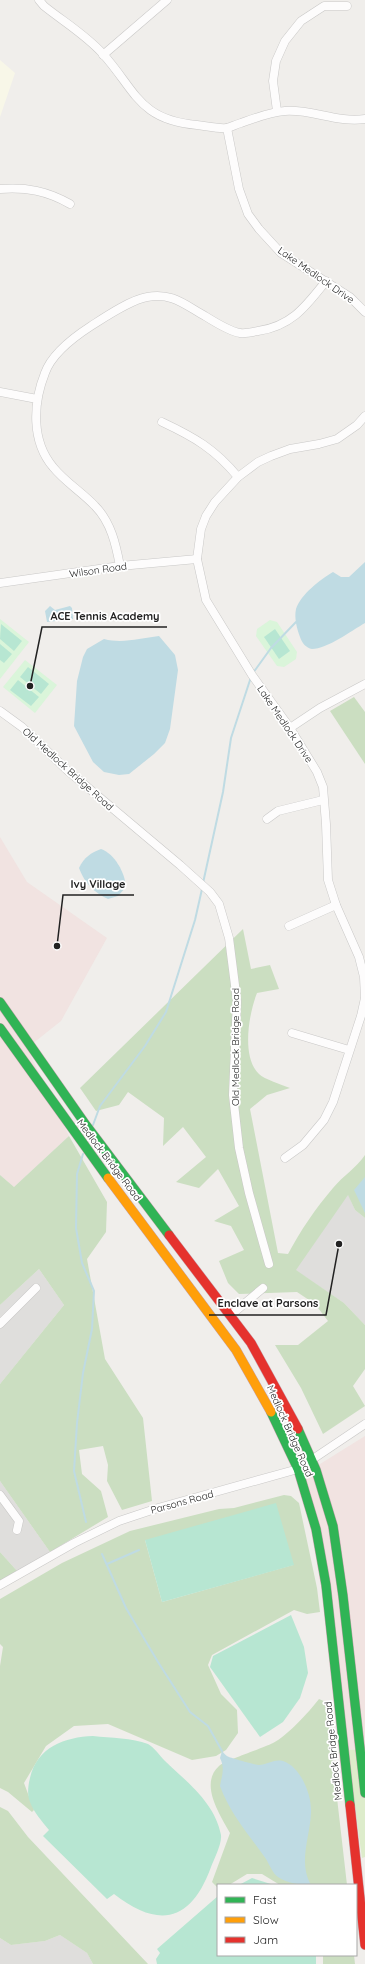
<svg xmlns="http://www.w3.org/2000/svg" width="365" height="1964" font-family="Quicksand,sans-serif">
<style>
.residential{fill:#dfdedc}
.commercial{fill:#f1e3e1}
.education{fill:#f8f7e8}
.grass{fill:#ddeccb}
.forest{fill:#cbdec1;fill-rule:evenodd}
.park{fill:#daf5da}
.pitch{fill:#b7e6d2}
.water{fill:#bfdbe3}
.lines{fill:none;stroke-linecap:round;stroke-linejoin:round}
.stream{stroke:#bfdbe3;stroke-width:2}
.street-casing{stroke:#c9c8c7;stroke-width:9}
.fast-casing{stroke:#c5a2ac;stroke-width:10}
.slow-casing{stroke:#c5a2ac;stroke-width:10}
.jam-casing{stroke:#c5a2ac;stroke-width:10}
.street{stroke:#fdfcfc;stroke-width:8}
.fast{stroke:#30b455;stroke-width:9}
.slow{stroke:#ff9f0a;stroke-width:9}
.jam{stroke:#e5322d;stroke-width:9}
.labels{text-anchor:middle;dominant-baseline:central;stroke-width:3.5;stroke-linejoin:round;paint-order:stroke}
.street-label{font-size:10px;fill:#222;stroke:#fff}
.leader{fill:none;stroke:#222;stroke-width:1.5}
.callout-dot{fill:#222;stroke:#fff;stroke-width:1.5}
.callout-label{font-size:11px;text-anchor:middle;font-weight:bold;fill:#222;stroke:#fff;stroke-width:3.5;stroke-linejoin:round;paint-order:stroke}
</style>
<rect width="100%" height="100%" fill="#f0eeeb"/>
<g class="residential">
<polygon points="348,1194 355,1210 365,1218 365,1325 344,1303 295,1270"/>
<polygon points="39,1269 64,1305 0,1384 0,1305"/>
<polygon points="0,1481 50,1552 18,1572 0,1552"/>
<polygon points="60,1935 87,1953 93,1964 0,1964 0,1938 11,1945 45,1941"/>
</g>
<g class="commercial">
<polygon points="0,837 27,882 107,938 61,1021 27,1048 69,1136 14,1187 0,1175"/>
<polygon points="365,1436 365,1749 347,1750 304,1474"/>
</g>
<polygon class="education" points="0,60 15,73 0,117"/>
<polygon class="grass" points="365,1749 365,1857 362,1858 347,1750"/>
<g class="forest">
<polygon points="354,697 365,712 365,764 330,711"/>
<path d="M243 929 251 969 270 965 279 989 257 993C249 1013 241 1057 259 1074 264 1079 282 1085 290 1088L267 1095 250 1109 278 1253 288 1254C301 1230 315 1209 333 1188 343 1176 356 1168 365 1155V1218L355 1210 348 1195 296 1270 344 1303 365 1325V1369L353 1386 365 1406 323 1434 301 1388 275 1345H298L328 1321 315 1304 297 1292 239 1294 228 1283 219 1261 244 1250 231 1226 214 1221 239 1206 218 1169 199 1188 176 1182 206 1157 183 1127 163 1146 164 1118 128 1092 119 1105 96 1111 80 1088Z"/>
<polygon points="69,1136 107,1202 106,1232 87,1259 105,1359 143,1418 152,1501 122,1510 107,1481 108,1465 103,1446 79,1450 82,1474 101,1491 108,1517 50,1552 0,1481 0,1384 64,1305 39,1269 0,1305 0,1175 14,1187"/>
<path d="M284 1495 291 1496 299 1503 317 1588 320 1612 307 1614 294 1610 212 1655 208 1665 221 1694 237 1710 238 1733 226 1750 216 1756 192 1760 108 1724 74 1726 46 1746 24 1783 34 1810 32 1812 8 1792 0 1788V1666L3 1647 0 1644V1599L62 1563 130 1531 219 1509 234 1508ZM145 1540 293 1565 162 1602Z"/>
<polygon points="0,1552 18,1572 0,1581"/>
<path d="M319 1699 326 1702 347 1885H280L262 1874H247L229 1885H218V1888L212 1882 230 1833C220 1815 199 1784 219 1766 226 1760 261 1749 273 1743 287 1736 309 1712 319 1699Z"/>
<polygon points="0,1807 8,1811 28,1837 148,1964 93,1964 87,1953 60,1935 45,1941 11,1945 0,1938"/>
<polygon points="323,1955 354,1955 355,1964 323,1964"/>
</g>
<g class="park">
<polygon points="0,619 29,642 0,679"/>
<polygon points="270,620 277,622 297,652 296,659 284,667 277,666 256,636 257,629"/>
<polygon points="25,660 57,685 35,713 3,687"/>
</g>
<g class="pitch">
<polygon points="1,624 22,641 14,651 0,639"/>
<polygon points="275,629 290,651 279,659 264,637"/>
<polygon points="0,644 12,654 4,663 0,660"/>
<polygon points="28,667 49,684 41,694 20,677"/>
<polygon points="18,680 39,697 31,706 10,690"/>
<polygon points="276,1503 294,1565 162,1602 145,1540"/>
<polygon points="291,1615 304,1647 308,1673 300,1698 283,1722 260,1737 210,1667 213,1656"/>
<path d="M93 1736C111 1738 132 1738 148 1744 154 1747 160 1756 165 1761 187 1782 215 1803 221 1835 222 1844 214 1859 211 1867 191 1922 159 1929 114 1894L107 1899 43 1836 49 1830C42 1821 34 1813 30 1802 27 1795 28 1786 30 1778 37 1747 65 1737 93 1736Z"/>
<polygon points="252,1878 274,1885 239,1885"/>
<polygon points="218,1896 218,1955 316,1955 316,1964 157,1964 156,1959 160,1953 157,1949"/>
</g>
<g class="water">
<path d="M365 562V623C351 631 327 649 312 649 306 648 302 643 300 637 297 629 294 618 296 609 301 594 320 580 333 572L341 577H349Z"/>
<polygon points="50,606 55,610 70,606 72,608 73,619 47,622 45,611"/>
<path d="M159 636 175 655 178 670 170 729 165 743 154 754 129 774 119 775 104 772 93 762 74 726 77 681 83 657 87 649 104 639C123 644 140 638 159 636Z"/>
<path d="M101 849C115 854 125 873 126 887L118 896 108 899C94 893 84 882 79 868 84 857 91 853 101 849Z"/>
<polygon points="365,1177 365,1213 354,1190"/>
<path d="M222 1751C224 1753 226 1756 229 1757 231 1758 256 1765 259 1765 267 1765 273 1759 283 1761 301 1767 312 1795 311 1813 310 1837 298 1862 311 1885 301 1885 286 1883 278 1877 273 1874 269 1864 266 1859 250 1836 230 1814 220 1786 222 1775 225 1768 220 1758Z"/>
</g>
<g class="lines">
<g class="stream">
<polyline points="253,673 271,648 296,622"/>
<polyline points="203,883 223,792 231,738 251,677"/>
<polyline points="93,1125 100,1106 145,1046 166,1012 195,920 202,889"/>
<polyline points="83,1154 77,1174 76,1228 82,1263 94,1291 92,1329 83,1373 77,1423 74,1471 86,1522"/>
<polyline points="102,1554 126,1608 158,1662 190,1712 208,1726 222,1751"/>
<polyline points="107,1564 139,1550"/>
</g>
<defs>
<g id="street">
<path d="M39 0 44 6C64 22 86 35 103 54 136 91 139 120 197 125 206 126 218 129 227 128 231 127 237 124 241 123 255 118 270 112 285 111 312 109 337 123 365 119"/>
<polyline points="103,55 167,0"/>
<polyline points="277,111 273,81 276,61 285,41 301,21 324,6 347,6"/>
<polyline points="227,128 239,189 248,214 259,229 281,253 350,297 365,312"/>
<path d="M0 189C27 187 47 191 70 204"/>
<polyline points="0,392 37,399"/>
<path d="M162 422C194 437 215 449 238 477"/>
<path d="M120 566C116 545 111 522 95 506 82 492 65 482 53 467 31 441 33 403 45 373 52 353 74 337 91 326 105 317 130 300 147 297 172 292 185 305 205 316 213 321 232 332 240 333 245 334 253 332 258 331 292 326 306 306 326 281"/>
<polyline points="0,583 120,566 197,559"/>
<polyline points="0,711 22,727 67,770 180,865 210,892 219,904 229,938 237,1001 233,1095 239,1148 249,1193 269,1264"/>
<polyline points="290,728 320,708 365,684"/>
<polyline points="267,819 278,811 323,800"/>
<polyline points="289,926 336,905"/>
<polyline points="292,1033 349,1050"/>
<polyline points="285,1158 303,1145 324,1120 333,1102 361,1016 365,998 364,977 359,957 336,905 328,880 326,824 323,787 317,772 290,728 252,675 206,600 197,559 201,529 206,516 215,502 238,477 258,462 271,456 290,449 319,444 337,439 357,425 365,416"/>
<polyline points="231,1315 263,1288"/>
<polyline points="0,1324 36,1288"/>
<polyline points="0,1495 19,1521 17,1530"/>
<polyline points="0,1585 74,1543 119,1521 158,1508 298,1469 365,1424"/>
</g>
<g id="fast">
<polyline points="0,1002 86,1125 169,1235"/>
<polyline points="0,1028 108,1178"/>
<polyline points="271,1412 298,1469 316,1529 326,1585 350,1805"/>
<polyline points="298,1429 316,1470 333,1526 343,1596 365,1793"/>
</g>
<polyline id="slow" points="108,1178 236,1350 271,1412"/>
<g id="jam">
<polyline points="169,1235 251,1343 298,1429"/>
<polyline points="350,1805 365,1945"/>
</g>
</defs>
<use href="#street" class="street-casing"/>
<use href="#fast" class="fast-casing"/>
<use href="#slow" class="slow-casing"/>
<use href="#jam" class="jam-casing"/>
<use href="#street" class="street"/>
<use href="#fast" class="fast"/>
<use href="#slow" class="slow"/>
<use href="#jam" class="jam"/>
</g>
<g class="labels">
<g class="street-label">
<text transform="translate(316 275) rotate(35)">Lake Medlock Drive</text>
<text transform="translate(98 570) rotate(-8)">Wilson Road</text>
<text transform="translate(285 724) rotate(56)">Lake Medlock Drive</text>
<text transform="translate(68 769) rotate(42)">Old Medlock Bridge Road</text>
<text transform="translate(235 1047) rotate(-90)">Old Medlock Bridge Road</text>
<text transform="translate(109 1160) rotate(53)">Medlock Bridge Road</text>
<text transform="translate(290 1431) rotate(66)">Medlock Bridge Road</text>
<text transform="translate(182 1502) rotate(-15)">Parsons Road</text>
<text transform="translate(333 1751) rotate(-96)">Medlock Bridge Road</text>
</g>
</g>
<path class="leader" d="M30 686L42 627H167M57 946L63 895H134M339 1244L326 1315H209"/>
<g class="callout-dot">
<circle cx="30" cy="686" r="4"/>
<circle cx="57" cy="946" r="4"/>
<circle cx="339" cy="1244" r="4"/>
</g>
<g class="callout-label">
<text x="105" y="620">ACE Tennis Academy</text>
<text x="98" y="888">Ivy Village</text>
<text x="268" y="1307">Enclave at Parsons</text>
</g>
<rect x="217" y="1884" width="140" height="72" fill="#ffffff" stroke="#a7a7a7"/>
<rect x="225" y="1897" width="20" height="6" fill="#30b455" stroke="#a7a7a7"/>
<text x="253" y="1904" font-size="12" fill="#222222">Fast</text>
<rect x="225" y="1917" width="20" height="6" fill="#ff9f0a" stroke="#a7a7a7"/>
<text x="253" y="1924" font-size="12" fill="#222222">Slow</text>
<rect x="225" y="1937" width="20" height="6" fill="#e5322d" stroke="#a7a7a7"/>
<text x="253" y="1944" font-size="12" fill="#222222">Jam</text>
</svg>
